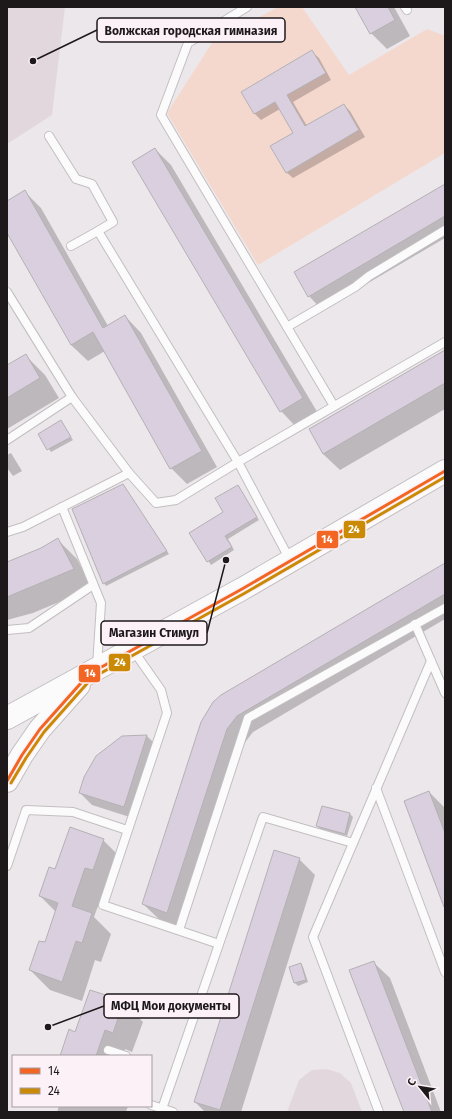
<svg xmlns="http://www.w3.org/2000/svg" width="452" height="1119" font-family="'Fira Sans',sans-serif">
<style>
.built{fill:#e3d7de}
.green{fill:#f5d8cd}
.shadow{fill:#0003}
.building{fill:#dacfde;stroke:#b4b1b4}
.lines{fill:none;stroke-linecap:round;stroke-linejoin:round}
.lane-casing{stroke:#c3bfc1;stroke-width:10}
.secondary-casing{stroke:#c3bfc1;stroke-width:24}
.lane{stroke:#fcfbfc;stroke-width:8}
.secondary{stroke:#fcfbfc;stroke-width:22}
.bus-1-casing{stroke:#fcf1f7;stroke-width:6}
.bus-2-casing{stroke:#fcf1f7;stroke-width:6}
.bus-1{stroke:#f26522;stroke-width:3}
.bus-2{stroke:#cb8a05;stroke-width:3}
.leader{fill:none;stroke:#1d191b;stroke-width:1.5}
.callout-dot{fill:#1d191b;stroke:#fcf1f7;stroke-width:1.5}
.callout{fill:#fcf1f7;stroke:#1d191b;stroke-width:1.5}
.callout-label{font-size:12px;text-anchor:middle;font-weight:bold;fill:#1d191b}
.line-badge{stroke:#fcf1f7;stroke-width:1.5}
.badge-label{font-size:11px;text-anchor:middle;font-weight:bold;fill:#fff}
</style>
<rect width="100%" height="100%" fill="#ece7ea"/>
<g class="built">
<polygon points="7,7 65,7 52,115 7,144"/>
<polygon points="326,1069 340,1073 351,1083 362,1112 287,1112 299,1080 312,1070"/>
</g>
<polygon class="green" points="278,7 302,7 349,75 427,29 445,36 445,153 258,265 167,113 212,43"/>
<g class="shadow">
<polygon points="356,7 394,7 410,36 387,49 371,33"/>
<polygon points="312,52 319,58 331,80 293,102 307,126 344,105 350,111 365,137 293,178 286,172 294,134 280,109 261,120 254,113"/>
<polygon points="155,149 171,165 319,415 297,428 281,411"/>
<polygon points="445,185 445,238 322,310 309,296"/>
<polygon points="25,192 41,208 108,326 125,316 141,333 217,467 187,484 171,468 105,351 88,361 71,345 7,231 7,202"/>
<polygon points="445,352 445,409 340,470 323,454"/>
<polygon points="25,355 45,375 59,398 7,429 7,366"/>
<polygon points="61,422 73,440 51,452 39,434"/>
<polygon points="11,453 22,471 13,476 7,468 7,455"/>
<polygon points="237,486 259,520 228,539 234,550 211,565 191,533 225,513"/>
<polygon points="125,488 169,554 106,586 104,583"/>
<polygon points="58,540 77,559 92,588 33,613 7,620 7,563 41,549"/>
<polygon points="445,564 445,619 253,732 243,745 183,928 160,920 143,904 202,722"/>
<polygon points="147,736 159,748 136,819 92,805 80,793"/>
<polygon points="429,792 445,808 445,907 405,802"/>
<polygon points="323,807 350,814 353,817 347,836 320,829 317,826"/>
<polygon points="103,840 123,860 112,889 105,887 94,917 111,934 101,962 95,960 82,1001 50,990 30,970 45,944 56,912 40,896 56,870"/>
<polygon points="299,859 315,875 241,1112 205,1112 195,1102"/>
<polygon points="373,962 390,978 441,1112 405,1112"/>
<polygon points="300,964 303,967 308,982 298,986 295,983 290,968"/>
<polygon points="123,1002 143,1022 132,1052 125,1049 122,1056 61,1056 76,1033"/>
<polygon points="59,1106 128,1106 126,1112 57,1112"/>
</g>
<g class="building">
<polygon points="355,7 388,7 395,20 370,34"/>
<polygon points="312,50 326,73 287,95 305,126 344,104 359,130 286,173 270,146 293,133 275,102 254,114 241,92"/>
<polygon points="155,148 303,398 280,412 132,162"/>
<polygon points="445,184 445,216 308,297 294,272"/>
<polygon points="25,190 103,328 125,315 202,451 170,469 93,332 71,345 7,233 7,201"/>
<polygon points="445,350 445,383 323,454 309,429"/>
<polygon points="26,354 40,378 7,398 7,365"/>
<polygon points="61,420 71,437 47,450 38,434"/>
<polygon points="123,484 167,551 103,584 72,509"/>
<polygon points="238,485 257,517 225,536 232,547 207,562 189,533 223,512 215,498"/>
<polygon points="58,538 74,569 7,597 7,562 41,548"/>
<polygon points="445,563 445,594 237,716 227,729 167,913 142,904 201,722 213,702 221,695"/>
<polygon points="147,735 124,807 79,793 84,777 96,756 122,736"/>
<polygon points="429,791 445,833 445,907 444,907 404,801"/>
<polygon points="322,806 350,813 345,834 316,826"/>
<polygon points="70,827 104,839 93,870 85,868 72,906 92,913 82,943 76,941 62,982 29,970 39,941 45,942 58,903 39,896 49,867 55,869"/>
<polygon points="274,850 300,858 220,1110 194,1102"/>
<polygon points="374,961 432,1112 404,1112 349,970"/>
<polygon points="301,963 306,980 294,983 289,967"/>
<polygon points="90,990 124,1001 113,1033 105,1030 96,1056 60,1056 69,1029 75,1032"/>
</g>
<g class="lines">
<defs>
<g id="lane">
<polyline points="247,7 188,43 161,115 334,406"/>
<polyline points="405,7 407,10"/>
<polyline points="49,136 76,179 92,184 113,222 98,231 238,462 290,560"/>
<polyline points="71,246 98,231"/>
<polyline points="7,292 72,397"/>
<polyline points="287,327 355,287 369,276 445,230"/>
<polyline points="7,440 72,397 129,473"/>
<polyline points="62,507 101,603 97,667"/>
<polyline points="7,532 23,527 129,473 156,503 176,500 238,462 445,342"/>
<polyline points="415,624 445,693"/>
<polyline points="7,630 29,628 93,585"/>
<polyline points="133,650 161,690 167,713 103,905 219,944"/>
<polyline points="376,788 445,972"/>
<polyline points="7,866 26,810 73,812 127,830"/>
<polyline points="179,930 248,718 445,608"/>
<polyline points="108,1050 126,1056"/>
<polyline points="151,1105 173,1112"/>
<polyline points="162,1109 263,817 353,843"/>
<polyline points="379,1112 313,937 431,661"/>
</g>
<g id="secondary">
<polyline points="7,718 242,589 445,471"/>
<polyline points="7,781 22,755 40,729 79,685"/>
</g>
</defs>
<use href="#lane" class="lane-casing"/>
<use href="#secondary" class="secondary-casing"/>
<use href="#lane" class="lane"/>
<use href="#secondary" class="secondary"/>
<defs>
<polyline id="bus-1" points="7,781 22,755 40,729 89,674 242,589 445,471"/>
<polyline id="bus-2" points="11,783 26,758 44,732 92,678 245,593 445,477"/>
</defs>
<use href="#bus-1" class="bus-1-casing"/>
<use href="#bus-2" class="bus-2-casing"/>
<use href="#bus-1" class="bus-1"/>
<use href="#bus-2" class="bus-2"/>
</g>
<path class="leader" d="M33 61L97 30M226 560L207 633M48 1027L104 1006"/>
<g class="callout-dot">
<circle cx="33" cy="61" r="4"/>
<circle cx="226" cy="560" r="4"/>
<circle cx="48" cy="1027" r="4"/>
</g>
<g class="callout">
<rect x="97" y="18" width="188" height="24" rx="4"/>
<rect x="101" y="621" width="106" height="24" rx="4"/>
<rect x="104" y="994" width="135" height="24" rx="4"/>
</g>
<g class="callout-label">
<text x="191" y="35">Волжская городская гимназия</text>
<text x="154" y="637">Магазин Стимул</text>
<text x="171" y="1010">МФЦ Мои документы</text>
</g>
<g class="line-badge">
<rect x="343" y="520" width="23" height="19" rx="4" fill="#cb8a05"/>
<rect x="316" y="530" width="23" height="19" rx="4" fill="#f26522"/>
<rect x="108" y="653" width="23" height="19" rx="4" fill="#cb8a05"/>
<rect x="78" y="664" width="23" height="19" rx="4" fill="#f26522"/>
</g>
<g class="badge-label">
<text x="354" y="533">24</text>
<text x="327" y="543">14</text>
<text x="120" y="666">24</text>
<text x="90" y="677">14</text>
</g>
<rect width="452" height="1119" fill="none" stroke="#1d191b" stroke-width="16"/>
<rect x="12" y="1055" width="140" height="52" fill="#fcf1f7" stroke="#a39b9f"/>
<rect x="20" y="1068" width="20" height="6" fill="#f26522" stroke="#a39b9f"/>
<text x="48" y="1075" font-size="12" fill="#1d191b">14</text>
<rect x="20" y="1088" width="20" height="6" fill="#cb8a05" stroke="#a39b9f"/>
<text x="48" y="1095" font-size="12" fill="#1d191b">24</text>
<g transform="translate(420 1087) rotate(300)" stroke="#fcf1f7" stroke-width="3" paint-order="stroke">
<path d="M0-3L7 15L0 10L-7 15Z" fill="#1d191b"/>
<text y="-6" font-size="11" font-weight="bold" text-anchor="middle" fill="#1d191b">С</text>
</g>
</svg>
